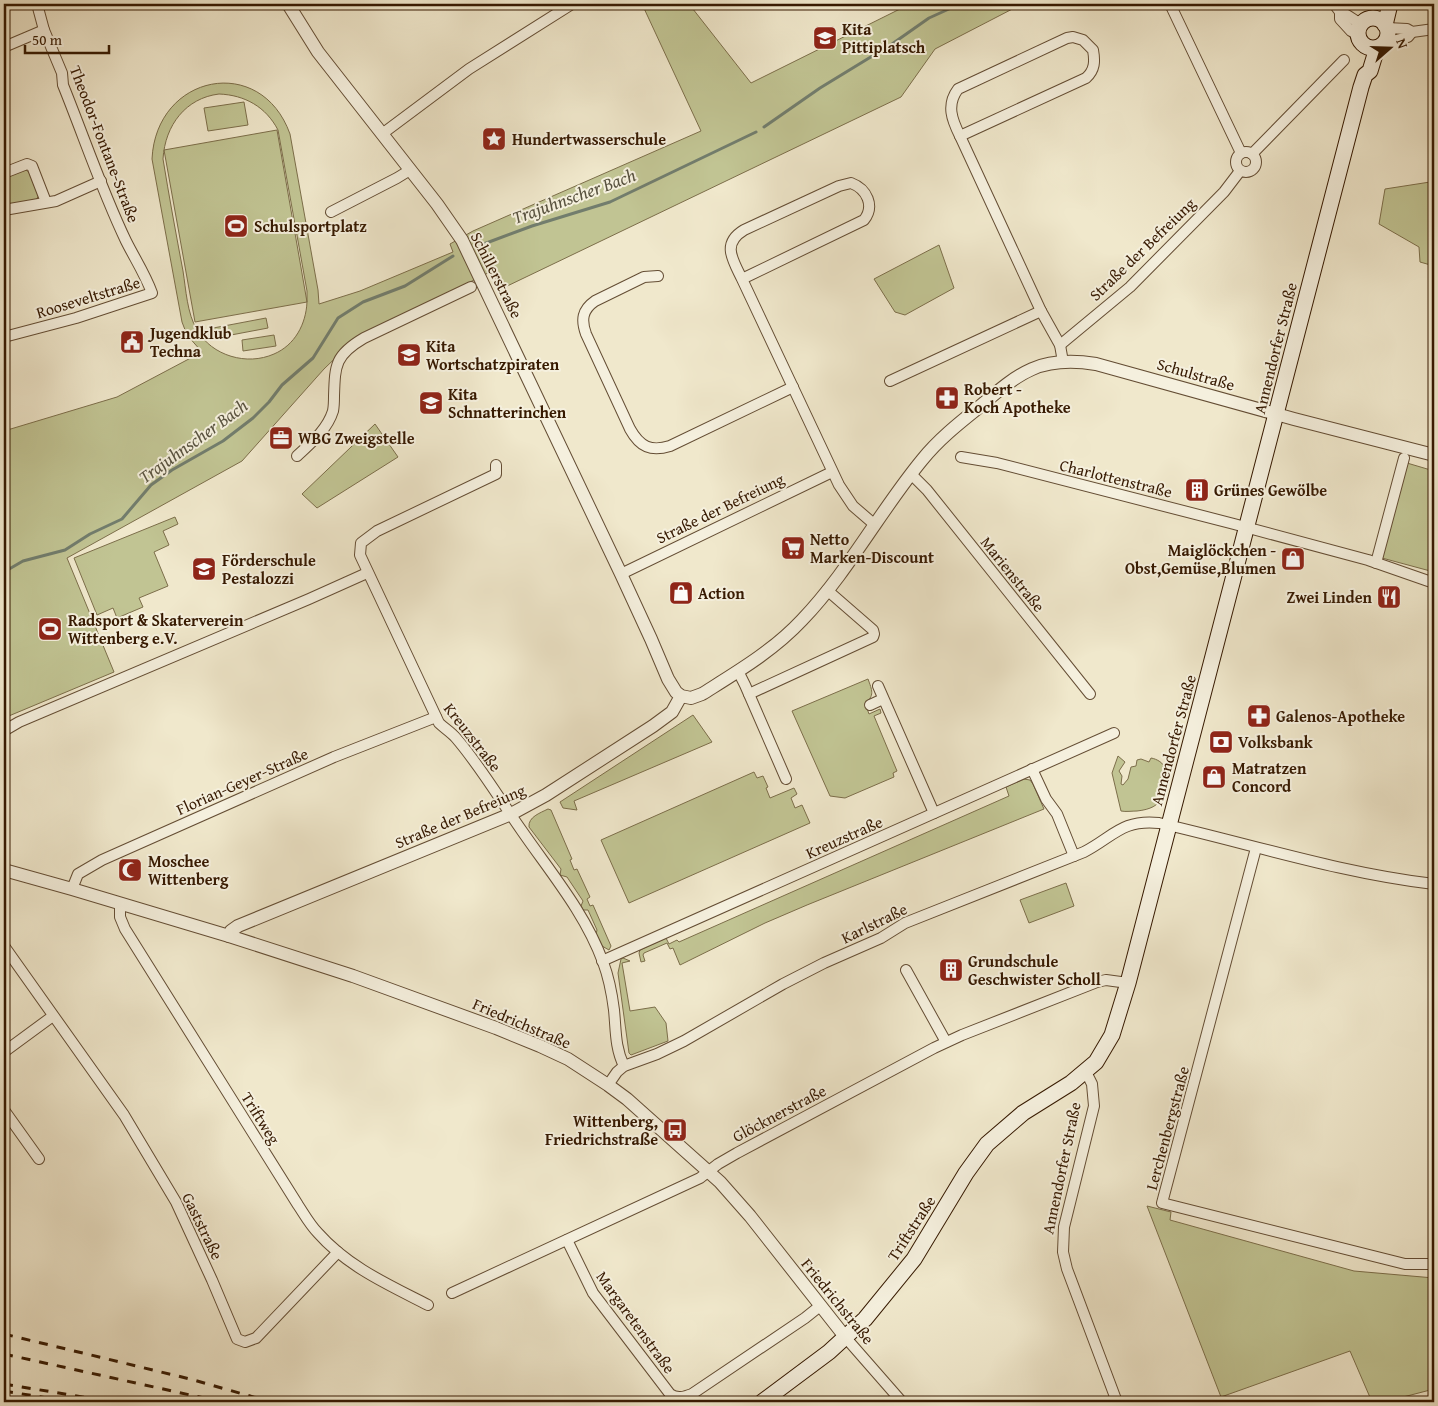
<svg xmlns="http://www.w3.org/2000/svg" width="1438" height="1406" font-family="'Gentium Book Plus',serif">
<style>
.green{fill:#c1c493;stroke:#7c6e4a;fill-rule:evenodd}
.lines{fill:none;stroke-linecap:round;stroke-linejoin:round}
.stream{stroke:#727d6d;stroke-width:3}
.minor-casing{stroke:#644d34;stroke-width:12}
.tertiary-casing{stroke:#644d34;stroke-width:14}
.secondary-casing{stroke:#361901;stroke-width:17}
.minor{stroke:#f5f0de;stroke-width:10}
.tertiary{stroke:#f5f0de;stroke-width:12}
.secondary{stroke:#f5f0de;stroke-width:15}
.rail{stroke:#361901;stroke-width:3;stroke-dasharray:9 9;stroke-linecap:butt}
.labels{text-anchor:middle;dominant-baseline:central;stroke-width:4;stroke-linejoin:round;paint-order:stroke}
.poi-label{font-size:16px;font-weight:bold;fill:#361901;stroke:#f5f0de;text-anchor:start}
.street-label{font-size:16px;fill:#361901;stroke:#f5f0de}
.water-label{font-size:18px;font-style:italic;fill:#595340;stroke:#f5f0de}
</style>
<rect width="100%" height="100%" fill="#f0e8cc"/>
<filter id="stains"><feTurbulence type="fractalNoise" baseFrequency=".004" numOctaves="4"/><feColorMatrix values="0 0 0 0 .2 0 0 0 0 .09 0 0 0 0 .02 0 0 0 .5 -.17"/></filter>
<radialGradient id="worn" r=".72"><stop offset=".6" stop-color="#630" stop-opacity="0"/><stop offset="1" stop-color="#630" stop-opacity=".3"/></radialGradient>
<g class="green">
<path d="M642 4H689L751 83 910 4H1022L935 49 901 97 501 289 492 271 354 340 324 369 242 461 67 558 114 672 4 718V431L117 397 202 352 187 335 182 322 152 159C156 74 261 53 290 134L318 290 319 304 360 291 453 252 450 244 473 231 701 131ZM219 94C245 95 266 107 278 130L307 291V302L277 130 164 150 195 322 307 302C306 324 295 345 274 354 247 366 212 356 197 330 187 313 186 290 183 271 176 234 169 196 163 159 165 125 186 98 219 94Z"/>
<polygon points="244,102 248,125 208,131 204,108"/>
<polygon points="26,170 33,175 40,194 35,201 4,207 4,176"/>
<polygon points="1430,182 1434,183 1434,266 1420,262 1419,247 1379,224 1385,189"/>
<polygon points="939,245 954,288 905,315 895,312 874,279"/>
<polygon points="266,318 268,328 210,339 208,329"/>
<polygon points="274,335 276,346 243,351 242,340"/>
<polygon points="375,424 398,457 317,508 302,494"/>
<polygon points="1407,463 1434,471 1434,572 1382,558"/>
<polygon points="175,517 178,524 163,531 169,545 154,552 168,586 139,598 143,607 117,618 113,608 97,615 74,558"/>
<path d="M868 679C872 690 875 696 865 703L869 714 880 709 881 713 874 716 897 771 893 773 894 777 845 798 830 796 792 711Z"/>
<polygon points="693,715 712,742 574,801 577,810 563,808 560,802"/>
<path d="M1118 756 1125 762 1119 771 1122 776 1121 784 1123 785 1128 779 1131 767 1136 766 1137 760 1141 759 1149 762 1151 758C1157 759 1164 763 1165 769L1170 770C1164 794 1165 808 1137 811 1132 811 1126 812 1121 811L1112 773Z"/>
<polygon points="754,772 757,778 763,776 768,787 766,788 770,798 794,788 797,794 791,798 795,808 802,805 810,823 629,903 601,840"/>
<polygon points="1024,779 1030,780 1033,784 1044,809 807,905 765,923 680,965 673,948 670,949 667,943 644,953 643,955 645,961 641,962 639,953 640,950 666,938 669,944 677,940 679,942 1009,796 1006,787"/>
<path d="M548 809 551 810 572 859 570 860 574 870 577 869 590 897 587 899 590 906 593 905 611 946 609 950 602 946 596 934 597 930 588 910H583L581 906 583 901 567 877 560 875 561 869 529 827C528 817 540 813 548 809Z"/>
<polygon points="1066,883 1074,906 1029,923 1020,900"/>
<polygon points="623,958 630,961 622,963 630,1011 655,1007 666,1023 668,1041 631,1055 629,1053 618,973 621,959"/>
<polygon points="1147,1206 1171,1212 1170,1220 1354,1271 1434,1278 1434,1389 1384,1402 1372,1402 1350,1351 1221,1397"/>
</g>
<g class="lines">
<g class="stream">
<polyline points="764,127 820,88 892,44 929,18 960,4"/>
<polyline points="481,245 532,226 610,202 756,132"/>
<polyline points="4,572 23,561 65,550 90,534 122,519 151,485 172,470 223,441 253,418 269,402 282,385 313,358 338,318 363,302 405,286 453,256"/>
</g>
<defs>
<g id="minor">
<polyline points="1170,4 1241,153"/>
<polyline points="1334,4 1340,12"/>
<polyline points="1340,12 1340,19 1351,31 1358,35"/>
<path d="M1340 12C1348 14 1353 20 1361 24"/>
<polyline points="1387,28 1407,29 1412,32 1434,29"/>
<path d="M1073 37 1083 40 1093 50C1095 61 1095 70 1086 78L960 136C952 120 946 105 958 89L1067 38Z"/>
<polyline points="1384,43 1408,37 1412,32"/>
<polyline points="4,47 44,30"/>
<polyline points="382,134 469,69 572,4"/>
<polyline points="960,136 1041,311 1060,345 1063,362"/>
<circle cx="1246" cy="162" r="10"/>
<polyline points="1252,154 1344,60"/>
<polyline points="4,173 27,164 32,166 46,202"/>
<polyline points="4,210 56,201 101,181"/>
<polyline points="331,212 397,178 410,170"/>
<path d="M658 276 644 277 595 301C582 310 581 320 586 334L630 429C640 447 651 452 670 446L793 387"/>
<path d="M742 279 864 220C875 206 867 189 851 183L839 186 744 230C721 244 733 260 742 279L839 485 853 506 875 525"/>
<path d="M4 337 76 318 152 293C145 274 135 259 126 241 102 191 84 137 63 85L62 73 44 30 37 4"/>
<polyline points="1060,345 1130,287 1224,192 1240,171"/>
<polyline points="890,381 1041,311"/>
<path d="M297 456C311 443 327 430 333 411 334 406 334 401 334 396 335 365 335 355 364 338L471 287"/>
<polyline points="961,457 997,463 1234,524 1368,560 1434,583"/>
<path d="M496 465V474L377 531 361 543 360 555 439 723C444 728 451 732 456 738 481 767 500 800 522 831 551 873 585 913 603 962 609 978 612 994 614 1010 616 1030 615 1048 624 1066"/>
<polyline points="911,474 927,490 1090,694"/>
<polyline points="1376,563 1404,458"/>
<polyline points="621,574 832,472"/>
<polyline points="738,671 745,685 786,779"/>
<polyline points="878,686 934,813"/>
<polyline points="749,694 873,637 874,634 873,630 827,590"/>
<polyline points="870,705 883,699"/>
<polyline points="7,729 19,722 309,599 367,573"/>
<polyline points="1032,769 1046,799 1057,814 1074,856"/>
<polyline points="1256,848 1162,1203 1405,1264 1434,1264"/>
<polyline points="72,889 78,874 102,860 334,757 436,717"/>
<path d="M120 903V917L125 929 298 1205C304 1214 310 1225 318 1233 348 1267 389 1285 428 1305"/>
<polyline points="4,946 124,1115 176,1202 212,1280 237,1339 245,1342 256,1338 338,1252"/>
<polyline points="602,961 1114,733"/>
<polyline points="906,970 946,1042"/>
<polyline points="4,1052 53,1016"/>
<polyline points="1086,1072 1092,1084 1094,1106 1064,1227 1063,1252 1067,1269 1117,1402"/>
<path d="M608 1085 617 1072 624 1066 657 1054 684 1041 783 984 824 963 881 938 905 923 1084 852C1113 837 1122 819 1159 823 1251 844 1340 873 1434 884"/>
<polyline points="4,1110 39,1159"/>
<path d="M567 1240 593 1293 670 1394C677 1399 684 1397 692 1394L805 1318 820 1306"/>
<polyline points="452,1293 700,1178 718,1164 737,1153 934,1048 962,1035 1097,982 1106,980 1128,983"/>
<polyline points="846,1338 902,1402"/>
</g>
<g id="tertiary">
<path d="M288 4 318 52 437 204 462 240 621 574 651 639 668 679 676 692 681 696 691 698 702 694C737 672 773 651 802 620 848 572 880 511 922 460 938 440 958 424 978 408 1019 373 1039 355 1096 364L1294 419 1434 455"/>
<polyline points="4,870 72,889 229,936 353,976 496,1028 540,1046 568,1059 608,1085 627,1099 720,1182 750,1216 846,1338"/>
<polyline points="229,936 231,931 238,926 511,814 546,795 653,726 672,712 681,696"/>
</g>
<g id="secondary">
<circle cx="1373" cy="33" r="15"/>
<polyline points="1385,25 1390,4"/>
<polyline points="762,1402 829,1352 865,1319 914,1259 966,1173 987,1144 1023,1113 1071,1083 1096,1062 1112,1035 1128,983 1361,87 1365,75 1370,71 1377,48"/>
</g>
</defs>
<use href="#minor" class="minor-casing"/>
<use href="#tertiary" class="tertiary-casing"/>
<use href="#secondary" class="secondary-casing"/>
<use href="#minor" class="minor"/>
<use href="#tertiary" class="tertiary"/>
<use href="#secondary" class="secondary"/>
<g class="rail">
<polyline points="4,1334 190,1379 271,1402"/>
<polyline points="4,1354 222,1402"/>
<polyline points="4,1384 113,1402"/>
<polyline points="4,1391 72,1402"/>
</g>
</g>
<defs>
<symbol id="school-square" viewBox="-11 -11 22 22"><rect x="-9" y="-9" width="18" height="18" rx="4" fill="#8f2418" stroke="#f5f0de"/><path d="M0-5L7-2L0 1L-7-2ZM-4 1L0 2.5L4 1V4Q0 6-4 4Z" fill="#fff"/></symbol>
<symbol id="sight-square" viewBox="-11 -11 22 22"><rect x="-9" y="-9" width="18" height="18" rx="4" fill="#8f2418" stroke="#f5f0de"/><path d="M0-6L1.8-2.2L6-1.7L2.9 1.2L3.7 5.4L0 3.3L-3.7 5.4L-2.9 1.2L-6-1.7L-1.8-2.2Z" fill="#fff"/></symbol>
<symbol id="stadium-square" viewBox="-11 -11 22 22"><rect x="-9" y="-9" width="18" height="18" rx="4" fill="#8f2418" stroke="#f5f0de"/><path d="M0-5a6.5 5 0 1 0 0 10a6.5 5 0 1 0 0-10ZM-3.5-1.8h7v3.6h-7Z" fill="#fff"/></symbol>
<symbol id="civic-square" viewBox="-11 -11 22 22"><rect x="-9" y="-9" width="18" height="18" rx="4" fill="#8f2418" stroke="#f5f0de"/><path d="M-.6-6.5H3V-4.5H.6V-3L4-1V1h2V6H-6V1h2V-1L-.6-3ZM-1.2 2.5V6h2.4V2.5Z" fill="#fff"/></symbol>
<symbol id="pharmacy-square" viewBox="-11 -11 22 22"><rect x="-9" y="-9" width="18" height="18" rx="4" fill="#8f2418" stroke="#f5f0de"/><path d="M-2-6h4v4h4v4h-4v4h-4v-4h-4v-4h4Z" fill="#fff"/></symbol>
<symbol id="office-square" viewBox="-11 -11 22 22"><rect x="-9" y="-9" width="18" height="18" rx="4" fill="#8f2418" stroke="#f5f0de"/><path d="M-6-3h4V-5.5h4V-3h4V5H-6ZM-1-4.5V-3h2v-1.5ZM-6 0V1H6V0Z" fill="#fff"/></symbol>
<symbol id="building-square" viewBox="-11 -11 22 22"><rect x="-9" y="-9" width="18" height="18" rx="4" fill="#8f2418" stroke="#f5f0de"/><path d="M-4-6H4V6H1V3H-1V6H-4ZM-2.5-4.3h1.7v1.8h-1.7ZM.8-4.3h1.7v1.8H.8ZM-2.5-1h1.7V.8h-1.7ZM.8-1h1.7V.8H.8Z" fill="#fff"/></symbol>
<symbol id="supermarket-square" viewBox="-11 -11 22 22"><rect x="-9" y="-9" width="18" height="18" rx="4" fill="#8f2418" stroke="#f5f0de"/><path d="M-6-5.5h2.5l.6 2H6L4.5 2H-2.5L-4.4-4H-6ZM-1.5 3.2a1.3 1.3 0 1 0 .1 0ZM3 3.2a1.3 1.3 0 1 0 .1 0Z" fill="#fff"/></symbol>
<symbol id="shop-square" viewBox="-11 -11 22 22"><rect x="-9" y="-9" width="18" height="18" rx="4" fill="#8f2418" stroke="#f5f0de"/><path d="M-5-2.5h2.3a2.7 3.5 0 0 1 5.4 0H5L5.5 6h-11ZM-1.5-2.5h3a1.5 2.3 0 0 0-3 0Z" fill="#fff"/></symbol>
<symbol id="restaurant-square" viewBox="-11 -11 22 22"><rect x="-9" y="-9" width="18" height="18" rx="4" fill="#8f2418" stroke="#f5f0de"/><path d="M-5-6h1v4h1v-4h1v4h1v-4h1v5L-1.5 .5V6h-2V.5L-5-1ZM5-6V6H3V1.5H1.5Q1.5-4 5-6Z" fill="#fff"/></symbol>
<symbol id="bank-square" viewBox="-11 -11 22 22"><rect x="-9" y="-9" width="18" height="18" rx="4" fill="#8f2418" stroke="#f5f0de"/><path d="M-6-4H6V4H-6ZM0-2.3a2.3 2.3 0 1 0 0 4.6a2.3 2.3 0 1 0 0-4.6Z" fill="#fff"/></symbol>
<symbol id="mosque-square" viewBox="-11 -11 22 22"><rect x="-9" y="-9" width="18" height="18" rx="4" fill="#8f2418" stroke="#f5f0de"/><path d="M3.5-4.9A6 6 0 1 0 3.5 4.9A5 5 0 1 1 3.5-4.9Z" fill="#fff"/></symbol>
<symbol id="bus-square" viewBox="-11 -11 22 22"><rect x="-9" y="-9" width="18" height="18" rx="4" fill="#8f2418" stroke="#f5f0de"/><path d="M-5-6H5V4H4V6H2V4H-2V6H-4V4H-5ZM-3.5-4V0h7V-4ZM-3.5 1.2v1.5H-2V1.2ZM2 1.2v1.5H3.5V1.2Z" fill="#fff"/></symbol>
</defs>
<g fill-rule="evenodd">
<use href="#school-square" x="811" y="24" width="28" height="28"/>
<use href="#sight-square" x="480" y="125" width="28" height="28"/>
<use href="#stadium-square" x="222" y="212" width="28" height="28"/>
<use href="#civic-square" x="118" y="328" width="28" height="28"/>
<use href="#school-square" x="395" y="341" width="28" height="28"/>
<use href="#pharmacy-square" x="933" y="384" width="28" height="28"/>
<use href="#school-square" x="417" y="389" width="28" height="28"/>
<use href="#office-square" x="267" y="424" width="28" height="28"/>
<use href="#building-square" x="1183" y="476" width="28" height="28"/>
<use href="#supermarket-square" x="779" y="534" width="28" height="28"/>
<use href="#shop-square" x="1279" y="545" width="28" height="28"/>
<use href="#school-square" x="190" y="555" width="28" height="28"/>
<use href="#shop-square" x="667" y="579" width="28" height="28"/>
<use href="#restaurant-square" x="1375" y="583" width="28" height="28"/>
<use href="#stadium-square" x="36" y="615" width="28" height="28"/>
<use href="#pharmacy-square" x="1245" y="702" width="28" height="28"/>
<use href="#bank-square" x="1207" y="728" width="28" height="28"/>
<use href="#shop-square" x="1200" y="763" width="28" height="28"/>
<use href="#mosque-square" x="116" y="856" width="28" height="28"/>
<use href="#building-square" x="937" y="956" width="28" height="28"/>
<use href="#bus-square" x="661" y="1116" width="28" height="28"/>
</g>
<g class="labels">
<g class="poi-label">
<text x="842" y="29">Kita<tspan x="842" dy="18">Pittiplatsch</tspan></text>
<text x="512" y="139">Hundertwasserschule</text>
<text x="254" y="226">Schulsportplatz</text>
<text x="150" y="333">Jugendklub<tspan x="150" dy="18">Techna</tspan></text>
<text x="426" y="346">Kita<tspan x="426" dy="18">Wortschatzpiraten</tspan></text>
<text x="964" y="389">Robert -<tspan x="964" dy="18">Koch Apotheke</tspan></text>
<text x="448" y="394">Kita<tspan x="448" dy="18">Schnatterinchen</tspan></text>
<text x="298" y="438">WBG Zweigstelle</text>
<text x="1214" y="490">Grünes Gewölbe</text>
<text x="810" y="539">Netto<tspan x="810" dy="18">Marken-Discount</tspan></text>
<text x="1276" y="550" text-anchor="end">Maiglöckchen -<tspan x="1276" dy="18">Obst,Gemüse,Blumen</tspan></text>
<text x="222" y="560">Förderschule<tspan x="222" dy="18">Pestalozzi</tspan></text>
<text x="698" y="593">Action</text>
<text x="1372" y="597" text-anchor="end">Zwei Linden</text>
<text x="68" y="620">Radsport &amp; Skaterverein<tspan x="68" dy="18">Wittenberg e.V.</tspan></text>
<text x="1276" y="716">Galenos-Apotheke</text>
<text x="1238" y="742">Volksbank</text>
<text x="1232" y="768">Matratzen<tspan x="1232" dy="18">Concord</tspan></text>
<text x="148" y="861">Moschee<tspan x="148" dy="18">Wittenberg</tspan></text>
<text x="968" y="961">Grundschule<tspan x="968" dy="18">Geschwister Scholl</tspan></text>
<text x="658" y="1121" text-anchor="end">Wittenberg,<tspan x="658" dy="18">Friedrichstraße</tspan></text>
</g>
<g class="street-label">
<text transform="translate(105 144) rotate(69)">Theodor-Fontane-Straße</text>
<text transform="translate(1142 249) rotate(-44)">Straße der Befreiung</text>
<text transform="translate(497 275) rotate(63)">Schillerstraße</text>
<text transform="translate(88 297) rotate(-17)">Rooseveltstraße</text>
<text transform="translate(1275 348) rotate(-76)">Annendorfer Straße</text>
<text transform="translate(1196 374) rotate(16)">Schulstraße</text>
<text transform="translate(1116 478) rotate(14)">Charlottenstraße</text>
<text transform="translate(720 508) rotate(-26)">Straße der Befreiung</text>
<text transform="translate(1013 574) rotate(51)">Marienstraße</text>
<text transform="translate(473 737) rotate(52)">Kreuzstraße</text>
<text transform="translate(1173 740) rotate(-75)">Annendorfer Straße</text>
<text transform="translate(242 781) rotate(-24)">Florian-Geyer-Straße</text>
<text transform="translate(460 816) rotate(-23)">Straße der Befreiung</text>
<text transform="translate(844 837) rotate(-24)">Kreuzstraße</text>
<text transform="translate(874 923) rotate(-26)">Karlstraße</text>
<text transform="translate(522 1023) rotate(23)">Friedrichstraße</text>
<text transform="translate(779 1113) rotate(-28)">Glöcknerstraße</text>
<text transform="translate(261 1118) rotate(58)">Triftweg</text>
<text transform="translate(1167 1128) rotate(-75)">Lerchenbergstraße</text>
<text transform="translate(1061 1168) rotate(-78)">Annendorfer Straße</text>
<text transform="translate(203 1226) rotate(64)">Gaststraße</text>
<text transform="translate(911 1228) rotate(-57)">Triftstraße</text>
<text transform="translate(838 1301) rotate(51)">Friedrichstraße</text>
<text transform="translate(636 1322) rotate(54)">Margaretenstraße</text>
</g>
<g class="water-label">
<text transform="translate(574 196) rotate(-20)">Trajuhnscher Bach</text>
<text transform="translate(193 441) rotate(-36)">Trajuhnscher Bach</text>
</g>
</g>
<rect width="1438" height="1406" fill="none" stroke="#f0e8cc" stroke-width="20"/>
<rect x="5" y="5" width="1428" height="1396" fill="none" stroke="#361901" stroke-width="2.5"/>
<rect x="10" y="10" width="1418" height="1386" fill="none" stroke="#361901"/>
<g transform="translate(1390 48) rotate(70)" stroke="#f5f0de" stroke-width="4" paint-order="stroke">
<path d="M0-4L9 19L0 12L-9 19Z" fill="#361901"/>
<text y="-8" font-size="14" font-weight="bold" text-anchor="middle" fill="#361901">N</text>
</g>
<path d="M25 45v8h84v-8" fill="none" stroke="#361901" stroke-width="2.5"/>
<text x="32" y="45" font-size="15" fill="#361901" stroke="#f5f0de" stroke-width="4" paint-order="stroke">50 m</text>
<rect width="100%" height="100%" filter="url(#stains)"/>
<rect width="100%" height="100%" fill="url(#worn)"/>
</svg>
